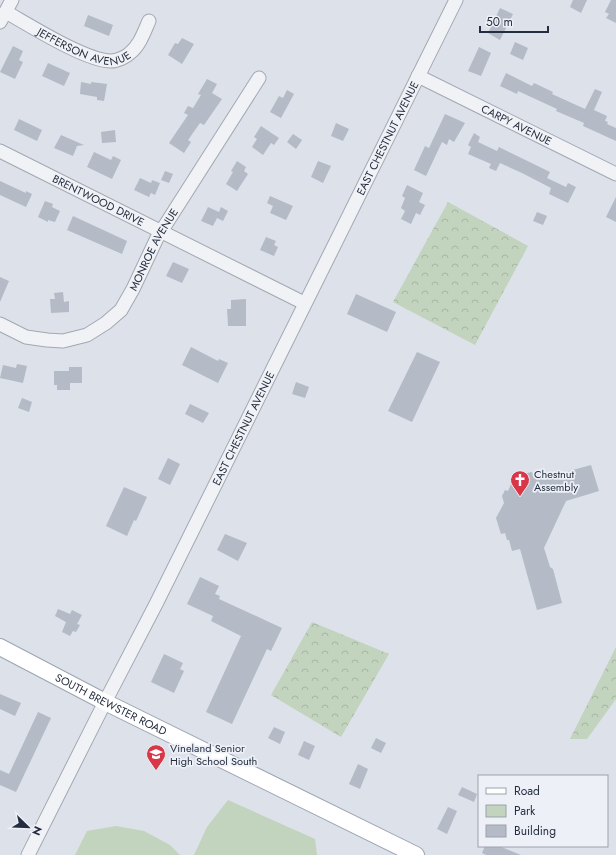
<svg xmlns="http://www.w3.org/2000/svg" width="616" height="855" font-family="Jost,sans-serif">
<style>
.forest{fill:url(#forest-crowns)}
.park{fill:#c2d3be}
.building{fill:#b4bac6}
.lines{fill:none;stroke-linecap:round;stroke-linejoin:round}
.minor-casing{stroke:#a2a8b3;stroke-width:15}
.major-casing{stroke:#9ca5b5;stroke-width:18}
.minor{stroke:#f0f2f6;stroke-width:13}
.major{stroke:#fff;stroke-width:16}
.labels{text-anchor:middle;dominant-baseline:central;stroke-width:3.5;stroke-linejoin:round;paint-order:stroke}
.street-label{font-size:11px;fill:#252e40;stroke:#edf0f6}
.poi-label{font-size:11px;fill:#252e40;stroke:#edf0f6;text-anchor:start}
</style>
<defs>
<pattern id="forest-crowns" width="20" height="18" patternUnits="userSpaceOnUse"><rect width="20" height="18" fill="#c2d3be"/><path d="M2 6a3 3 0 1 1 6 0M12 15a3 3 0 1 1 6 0" fill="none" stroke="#a7b5a4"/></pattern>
</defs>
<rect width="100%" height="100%" fill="#dde1e9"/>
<g class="forest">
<polygon points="448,202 528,246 475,345 393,302"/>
<polygon points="312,622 389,654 341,737 271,695"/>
<polygon points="616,647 616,699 587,739 570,739"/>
</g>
<g class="park">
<polygon points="228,800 315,839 317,855 194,855 207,827"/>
<polygon points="116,826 144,831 170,845 180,855 75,855 87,831"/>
</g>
<g class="building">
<polygon points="573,0 587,0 581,13 570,7"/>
<polygon points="611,0 616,0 616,23 606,18 609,14 605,12"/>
<polygon points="500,8 513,14 500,40 488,33"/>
<polygon points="88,15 113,25 109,36 84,26"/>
<polygon points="182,38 194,44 182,64 168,55 175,43 178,44"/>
<polygon points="515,42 528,48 523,60 510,54"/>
<polygon points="13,46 23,51 19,60 23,62 15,79 0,72"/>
<polygon points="479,47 491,53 481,76 468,71"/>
<polygon points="48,63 70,73 64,86 42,76"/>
<polygon points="506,73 532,86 534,83 553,92 552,94 585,109 595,89 602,92 594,110 607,116 605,121 608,122 607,124 616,128 616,141 583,126 584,123 556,111 557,109 518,91 517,94 500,86"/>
<polygon points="207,79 217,84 212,93 222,99 204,125 200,123 188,140 191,142 184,153 169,143 188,115 184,113 188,106 193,108 201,95 198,94"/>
<polygon points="81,82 91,84 91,82 107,84 104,101 97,100 97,97 80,94"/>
<polygon points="287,90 294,94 281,118 270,112 279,96 283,98"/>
<polygon points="445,114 465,123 454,142 449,139 447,145 442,142 426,176 414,170 425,146 429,148"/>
<polygon points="19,119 42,130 37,141 14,130"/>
<polygon points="336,123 349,129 343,141 331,136"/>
<polygon points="261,126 279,138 274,145 271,143 263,155 252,147 257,139 254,137"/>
<polygon points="115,130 116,142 102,143 101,132"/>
<polygon points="474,133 480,137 478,142 497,151 499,147 550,172 547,178 566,187 568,183 576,187 568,203 549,194 551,188 522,173 500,163 496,171 489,168 491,164 468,154 471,147 468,145"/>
<polygon points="293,134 302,140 296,149 287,142"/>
<polygon points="61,135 84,145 77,146 73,156 54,148"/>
<polygon points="94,152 111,160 113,156 121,160 112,179 87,167"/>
<polygon points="237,161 246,167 244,171 248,174 237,191 226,184 233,172 231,171"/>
<polygon points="318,161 331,166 323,183 311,177"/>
<polygon points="165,171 173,174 169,183 161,180"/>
<polygon points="140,178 151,183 152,180 160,183 155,195 151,193 149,197 134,190"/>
<polygon points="0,181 26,193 26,191 32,194 26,207 0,195"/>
<polygon points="407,185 423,193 419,202 425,205 420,215 416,213 411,224 401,219 405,211 401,208 405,198 402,196"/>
<polygon points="270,196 293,206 286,220 270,213 273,206 267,203"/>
<polygon points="616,197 616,222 606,217"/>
<polygon points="45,201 53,204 52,207 60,211 55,222 48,220 48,222 38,217"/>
<polygon points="208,207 219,212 221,207 228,211 223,221 217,218 213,226 201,221"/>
<polygon points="537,212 547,216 543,225 533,221"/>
<polygon points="73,216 127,241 122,254 67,230"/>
<polygon points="266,237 276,241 274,245 278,247 274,256 260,250"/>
<polygon points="173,262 189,269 182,283 166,276"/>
<polygon points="0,277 9,281 0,302"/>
<polygon points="63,292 64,302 69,301 69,312 51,313 50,299 55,299 54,293"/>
<polygon points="356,294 396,312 387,332 347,314"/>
<polygon points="246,299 246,326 228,326 227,309 231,309 231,300"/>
<polygon points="191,347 218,361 219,359 228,363 218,383 182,365"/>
<polygon points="417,352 440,362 412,422 388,411"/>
<polygon points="17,364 27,366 23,383 0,378 3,365 16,368"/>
<polygon points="69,367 82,367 82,383 70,383 70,390 57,390 57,385 54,385 54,371 69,371"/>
<polygon points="296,382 309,387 305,398 292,394"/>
<polygon points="22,398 32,402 29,412 18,408"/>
<polygon points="190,404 209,413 203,423 185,414"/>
<polygon points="168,458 180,464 170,485 158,479"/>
<polygon points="591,465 599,491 566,501 544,548 550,567 553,569 562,603 537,610 520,549 512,551 509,540 507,540 505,533 501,534 496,518 504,503 502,496 505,490 508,491 514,477 531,472 543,478"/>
<polygon points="124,487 147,497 136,521 134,520 127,536 106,526"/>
<polygon points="225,534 247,543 238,561 217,550"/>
<polygon points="200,577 219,586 215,594 220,596 219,599 282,628 271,651 267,649 232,724 206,712 241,636 211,621 213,616 187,604"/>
<polygon points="58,609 70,614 72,610 82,615 77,624 80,625 76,632 73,631 70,636 62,632 66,622 55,616"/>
<polygon points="164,654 183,663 180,669 184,671 174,693 151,682"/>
<polygon points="0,694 21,703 15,716 0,709"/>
<polygon points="38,712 51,718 16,792 0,785 0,770 9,774"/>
<polygon points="274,727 285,732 280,744 268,738"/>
<polygon points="376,738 386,743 381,753 371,748"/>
<polygon points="304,741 315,746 309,760 298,755"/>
<polygon points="358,764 368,769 360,789 349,784"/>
<polygon points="462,787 477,794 474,802 458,795"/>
<polygon points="448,807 457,811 447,834 437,829"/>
<polygon points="485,846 499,846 521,855 486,855 482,853"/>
</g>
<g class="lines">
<defs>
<g id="minor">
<path id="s1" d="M6 12C29 25 86 61 111 61 117 61 126 57 130 53 140 45 144 32 149 21"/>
<polyline points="0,22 12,0"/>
<path id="s2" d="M418 76 616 174"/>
<path id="s3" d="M0 151 304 303"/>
<path id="s4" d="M0 324 26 337 47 340 63 341 87 335 106 323 121 310 133 289 157 238 259 78"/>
<path id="s5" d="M28 855 105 702 156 604 456 0"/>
</g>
<g id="major">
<path id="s6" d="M0 647 105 702 416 855"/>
</g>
</defs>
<use href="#minor" class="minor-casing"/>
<use href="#major" class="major-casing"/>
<use href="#minor" class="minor"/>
<use href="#major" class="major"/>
</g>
<defs>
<symbol id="church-pin" viewBox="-11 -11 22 30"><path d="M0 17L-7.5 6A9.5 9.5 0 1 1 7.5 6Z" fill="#d93747" stroke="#edf0f6"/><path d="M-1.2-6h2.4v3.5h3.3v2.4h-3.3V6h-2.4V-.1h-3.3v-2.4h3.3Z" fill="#fff"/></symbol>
<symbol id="school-pin" viewBox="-11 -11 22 30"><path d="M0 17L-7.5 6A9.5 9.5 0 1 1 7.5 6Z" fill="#d93747" stroke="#edf0f6"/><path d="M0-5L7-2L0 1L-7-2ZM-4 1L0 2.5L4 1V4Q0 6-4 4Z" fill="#fff"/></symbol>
</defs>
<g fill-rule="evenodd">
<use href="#church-pin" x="509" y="469" width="22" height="30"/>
<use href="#school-pin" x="145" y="743" width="22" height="30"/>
</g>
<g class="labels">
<g class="street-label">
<text stroke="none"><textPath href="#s1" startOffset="87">JEFFERSON AVENUE</textPath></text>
<text stroke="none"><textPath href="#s2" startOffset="110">CARPY AVENUE</textPath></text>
<text stroke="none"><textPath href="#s5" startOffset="802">EAST CHESTNUT AVENUE</textPath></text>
<text stroke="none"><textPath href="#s3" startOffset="110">BRENTWOOD DRIVE</textPath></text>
<text stroke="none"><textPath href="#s4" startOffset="202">MONROE AVENUE</textPath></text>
<text stroke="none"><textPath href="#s5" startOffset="478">EAST CHESTNUT AVENUE</textPath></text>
<text stroke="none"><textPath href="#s6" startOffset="125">SOUTH BREWSTER ROAD</textPath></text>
</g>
<g class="poi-label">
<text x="534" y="474">Chestnut<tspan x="534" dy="13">Assembly</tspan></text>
<text x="170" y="748">Vineland Senior<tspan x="170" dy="13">High School South</tspan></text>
</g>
</g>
<rect x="478" y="775" width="130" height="72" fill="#edf0f6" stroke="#9da2ad"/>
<rect x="486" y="788" width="20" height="6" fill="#ffffff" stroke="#9da2ad"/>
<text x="514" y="795" font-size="12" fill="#252e40">Road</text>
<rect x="486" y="805" width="20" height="12" fill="#c2d3be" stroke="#9da2ad"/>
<text x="514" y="815" font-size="12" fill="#252e40">Park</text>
<rect x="486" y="825" width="20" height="12" fill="#b4bac6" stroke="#9da2ad"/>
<text x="514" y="835" font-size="12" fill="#252e40">Building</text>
<g transform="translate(28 827) rotate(113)" stroke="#edf0f6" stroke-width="3" paint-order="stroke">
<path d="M0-3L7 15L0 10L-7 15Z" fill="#252e40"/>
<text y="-6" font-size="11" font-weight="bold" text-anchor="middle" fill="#252e40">N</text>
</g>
<path d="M480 26v6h68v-6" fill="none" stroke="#252e40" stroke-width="2"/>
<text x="486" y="26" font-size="12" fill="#252e40" stroke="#edf0f6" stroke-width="3" paint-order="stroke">50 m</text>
</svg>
